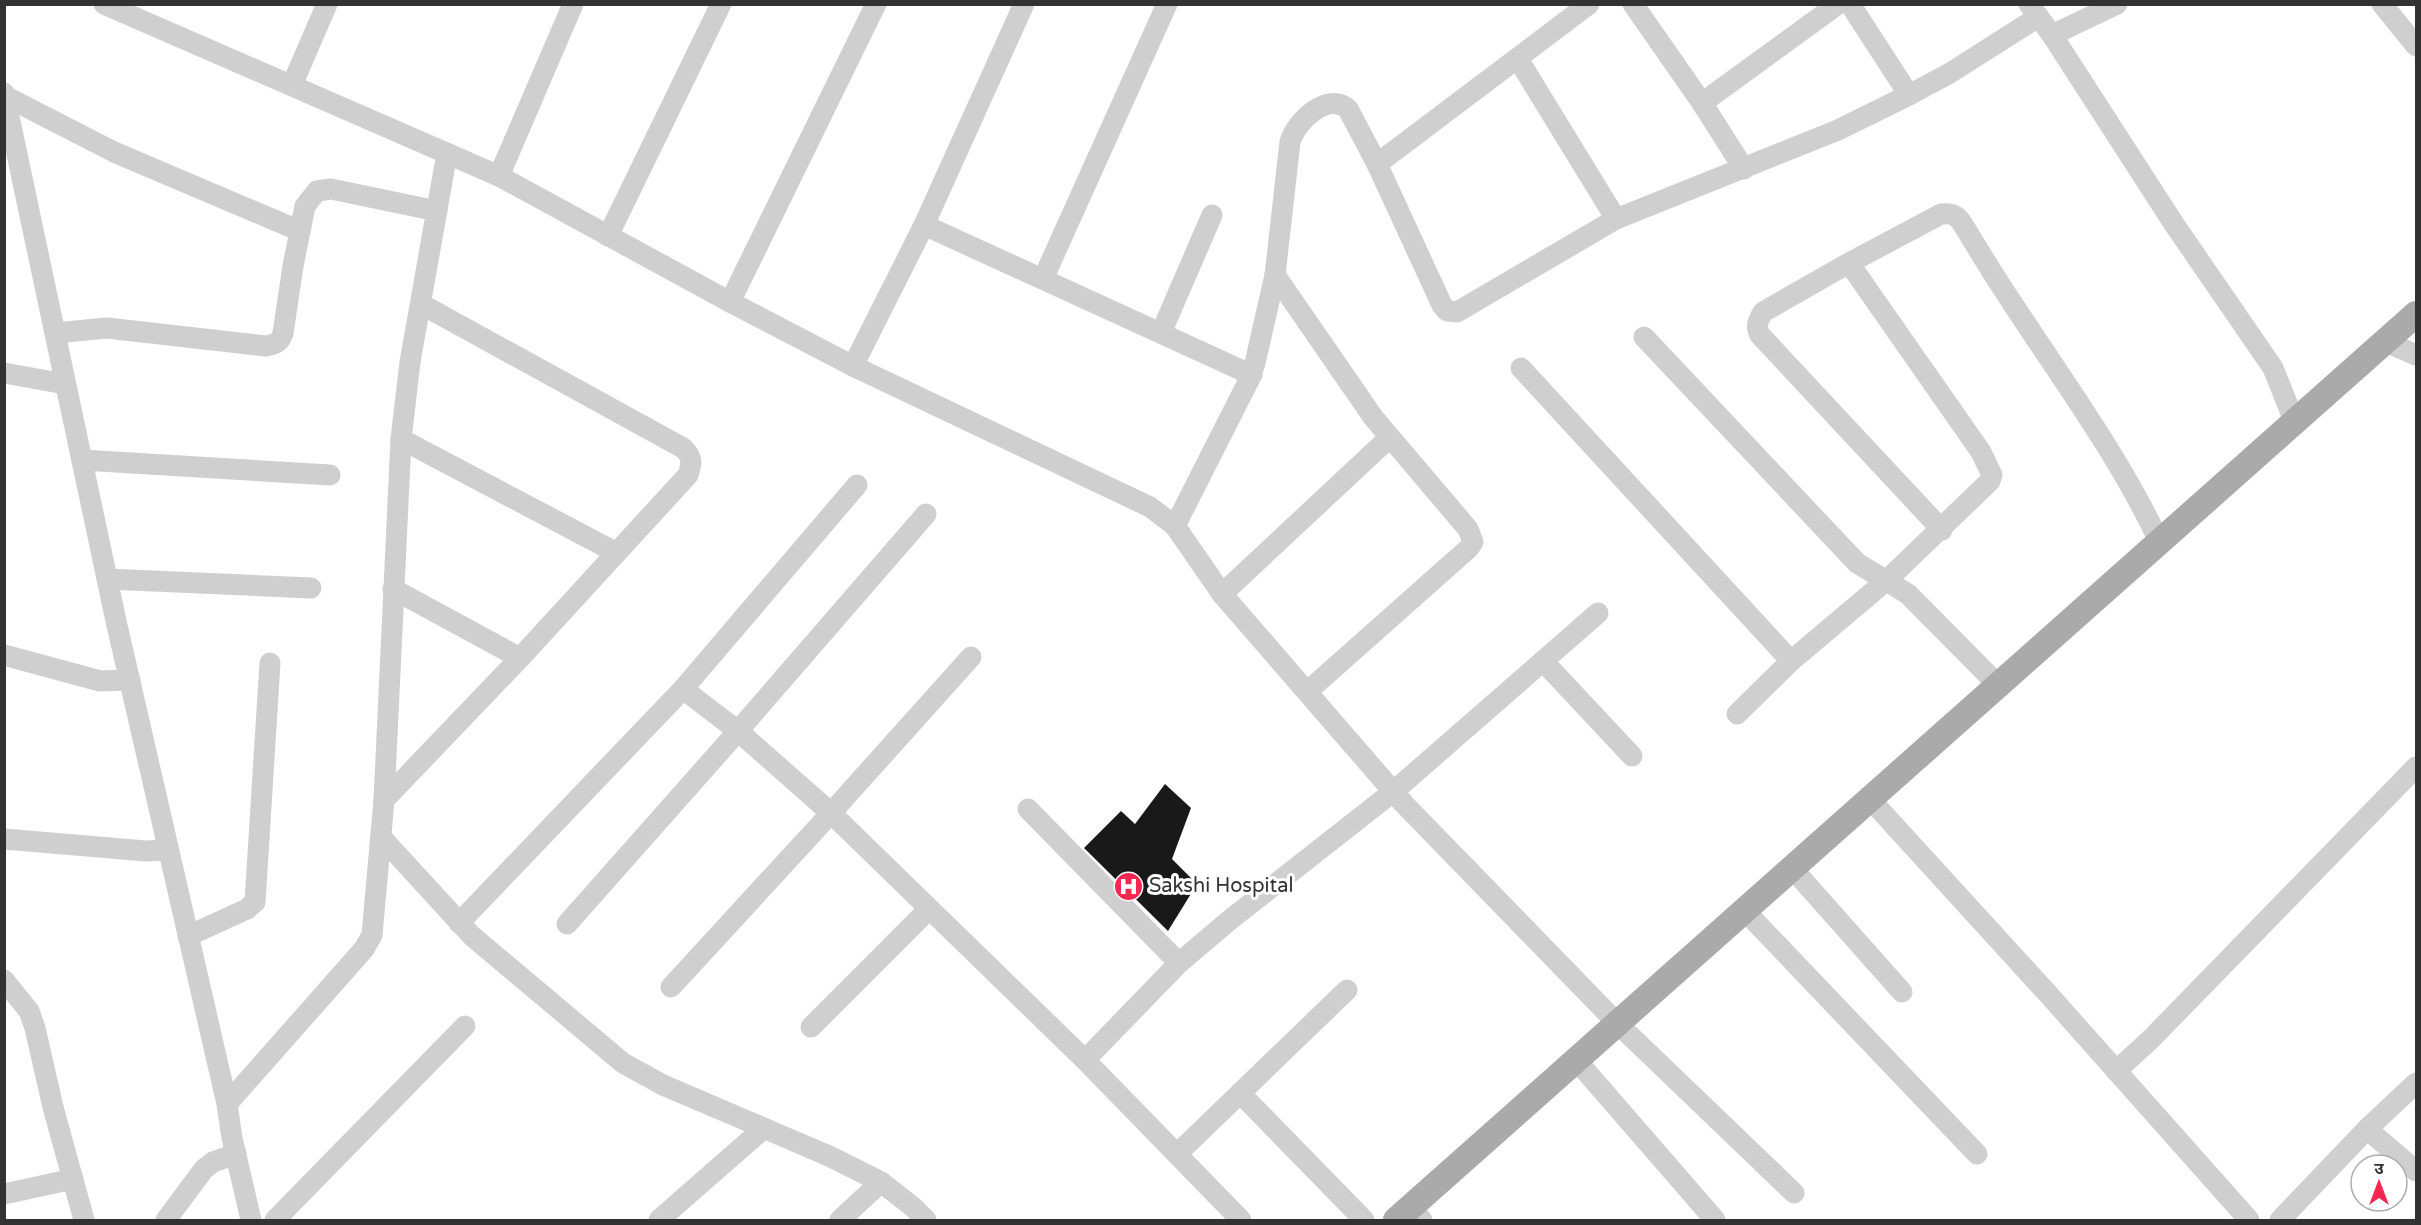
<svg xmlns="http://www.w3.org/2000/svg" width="2421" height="1225" font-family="'Varela Round','Noto Sans Devanagari',sans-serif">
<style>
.building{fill:#191919}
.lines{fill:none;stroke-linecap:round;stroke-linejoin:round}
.minor{stroke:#cfcfcf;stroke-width:21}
.major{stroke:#aaa;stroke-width:26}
.labels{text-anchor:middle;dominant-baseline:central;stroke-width:6;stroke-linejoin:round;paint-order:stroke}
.poi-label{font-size:20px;fill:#323232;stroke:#fff;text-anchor:start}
</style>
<rect width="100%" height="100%" fill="#fff"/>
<polygon class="building" points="1165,784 1191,808 1172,859 1197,884 1168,931 1084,848 1121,811 1135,824"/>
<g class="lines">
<g class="minor">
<polyline points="104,4 499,176 730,302 853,366 1150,507 1175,526 1222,594 1404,804 1618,1024 1794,1193"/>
<polyline points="1633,4 1702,103 1744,169"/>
<polyline points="1850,4 1909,95"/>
<polyline points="2029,4 2052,35 2174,224 2273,368 2295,423"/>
<polyline points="2382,4 2416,46"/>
<polyline points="2052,35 2117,4"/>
<polyline points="1518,59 1616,219"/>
<polyline points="292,85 327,4"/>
<polyline points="4,93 116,621 227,1104 232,1138 251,1220"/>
<polyline points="5,96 114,152 300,231"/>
<polyline points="1702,103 1838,4"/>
<polyline points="1377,164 1442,305 1447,311 1457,312 1616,219 1838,130 1909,95 1950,73 2038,17"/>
<polyline points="499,176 573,4"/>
<polyline points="924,225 1252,375"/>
<polyline points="608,236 721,4"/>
<polyline points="1275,275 1373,417 1468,529 1473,542 1469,548 1308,691"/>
<polyline points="1043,279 1167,4"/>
<polyline points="730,302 876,4"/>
<path d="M55 333 107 328 266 346C275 344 280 343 283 333L293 266 305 206 317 191 331 189 437 211"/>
<polyline points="1161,333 1212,215"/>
<polyline points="1644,337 1857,563 1908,594 1998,685"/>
<polyline points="2386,342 2416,355"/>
<polyline points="853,366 924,225 1024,4"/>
<polyline points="1521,368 1791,661"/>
<polyline points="4,373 65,384"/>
<polyline points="401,439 615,552"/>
<polyline points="82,460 330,475"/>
<path d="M1175 526 1249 380 1255 363 1275 275 1290 142C1296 121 1328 91 1348 109L1377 164 1589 4"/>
<path d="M1942 530 1760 335C1755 326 1758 321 1763 312L1849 263 1941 214C1951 213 1956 214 1962 223 1978 249 1994 276 2011 301 2063 381 2119 456 2160 543"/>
<polyline points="107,579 311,588"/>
<polyline points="393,589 520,658"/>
<polyline points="1222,594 1389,438"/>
<polyline points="4,655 100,681 130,680"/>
<polyline points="1543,661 1632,756"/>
<polyline points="683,689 738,731 831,813 1085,1060 1241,1220"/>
<polyline points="1737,714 1791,661 1887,580 1990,481 1992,475 1981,452 1849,263"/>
<polyline points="1870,799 2049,995 2249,1220"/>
<path d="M384 800 520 658 688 475C692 463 693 457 683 448L421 304"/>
<polyline points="1028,809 1179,963"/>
<polyline points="382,838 472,936 623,1063 663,1085 829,1156 881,1182 913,1207 926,1220"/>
<polyline points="4,839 146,851 168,850"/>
<polyline points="1792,868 1902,992"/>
<polyline points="1745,911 1977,1154"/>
<polyline points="459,923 683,689 857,485"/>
<polyline points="567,924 738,731 926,514"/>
<polyline points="188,936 247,909 255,902 270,663"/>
<polyline points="4,980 29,1011 35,1028 53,1107 84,1220"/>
<polyline points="671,987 831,813 971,657"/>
<polyline points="811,1027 929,909"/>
<polyline points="1085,1060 1179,963 1231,919 1394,791 1598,613"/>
<polyline points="1577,1061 1715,1220"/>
<polyline points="2116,1071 2151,1039 2416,767"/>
<polyline points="1240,1093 1364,1220"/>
<polyline points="227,1104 364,949 372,935 384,800 401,439 410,362 447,153"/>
<polyline points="2367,1129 2416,1171"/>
<polyline points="1177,1154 1347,990"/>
<polyline points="4,1194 73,1179"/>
<polyline points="1411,1208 1422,1220"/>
<polyline points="166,1220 204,1169 213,1162 236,1154"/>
<polyline points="275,1220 465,1026"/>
<polyline points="659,1220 764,1128"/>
<polyline points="840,1220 881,1182"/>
<polyline points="2280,1220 2367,1129 2416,1083"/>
</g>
<polyline class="major" points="1396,1220 2416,314"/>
</g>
<defs>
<symbol id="hospital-disc" viewBox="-11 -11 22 22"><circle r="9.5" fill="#f62851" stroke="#fff"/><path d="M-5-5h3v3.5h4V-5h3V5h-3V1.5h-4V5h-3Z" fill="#fff"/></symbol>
</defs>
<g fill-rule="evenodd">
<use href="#hospital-disc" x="1112" y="870" width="33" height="33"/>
</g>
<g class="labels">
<g class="poi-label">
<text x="1149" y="886">Sakshi Hospital</text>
</g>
</g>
<rect width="2421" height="1225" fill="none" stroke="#323232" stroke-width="12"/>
<g transform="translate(2379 1183)"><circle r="28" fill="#ffffff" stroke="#adadad" stroke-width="1.5"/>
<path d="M0-4.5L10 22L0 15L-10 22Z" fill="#f62851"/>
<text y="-9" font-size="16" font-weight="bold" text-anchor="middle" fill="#323232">उ</text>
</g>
</svg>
